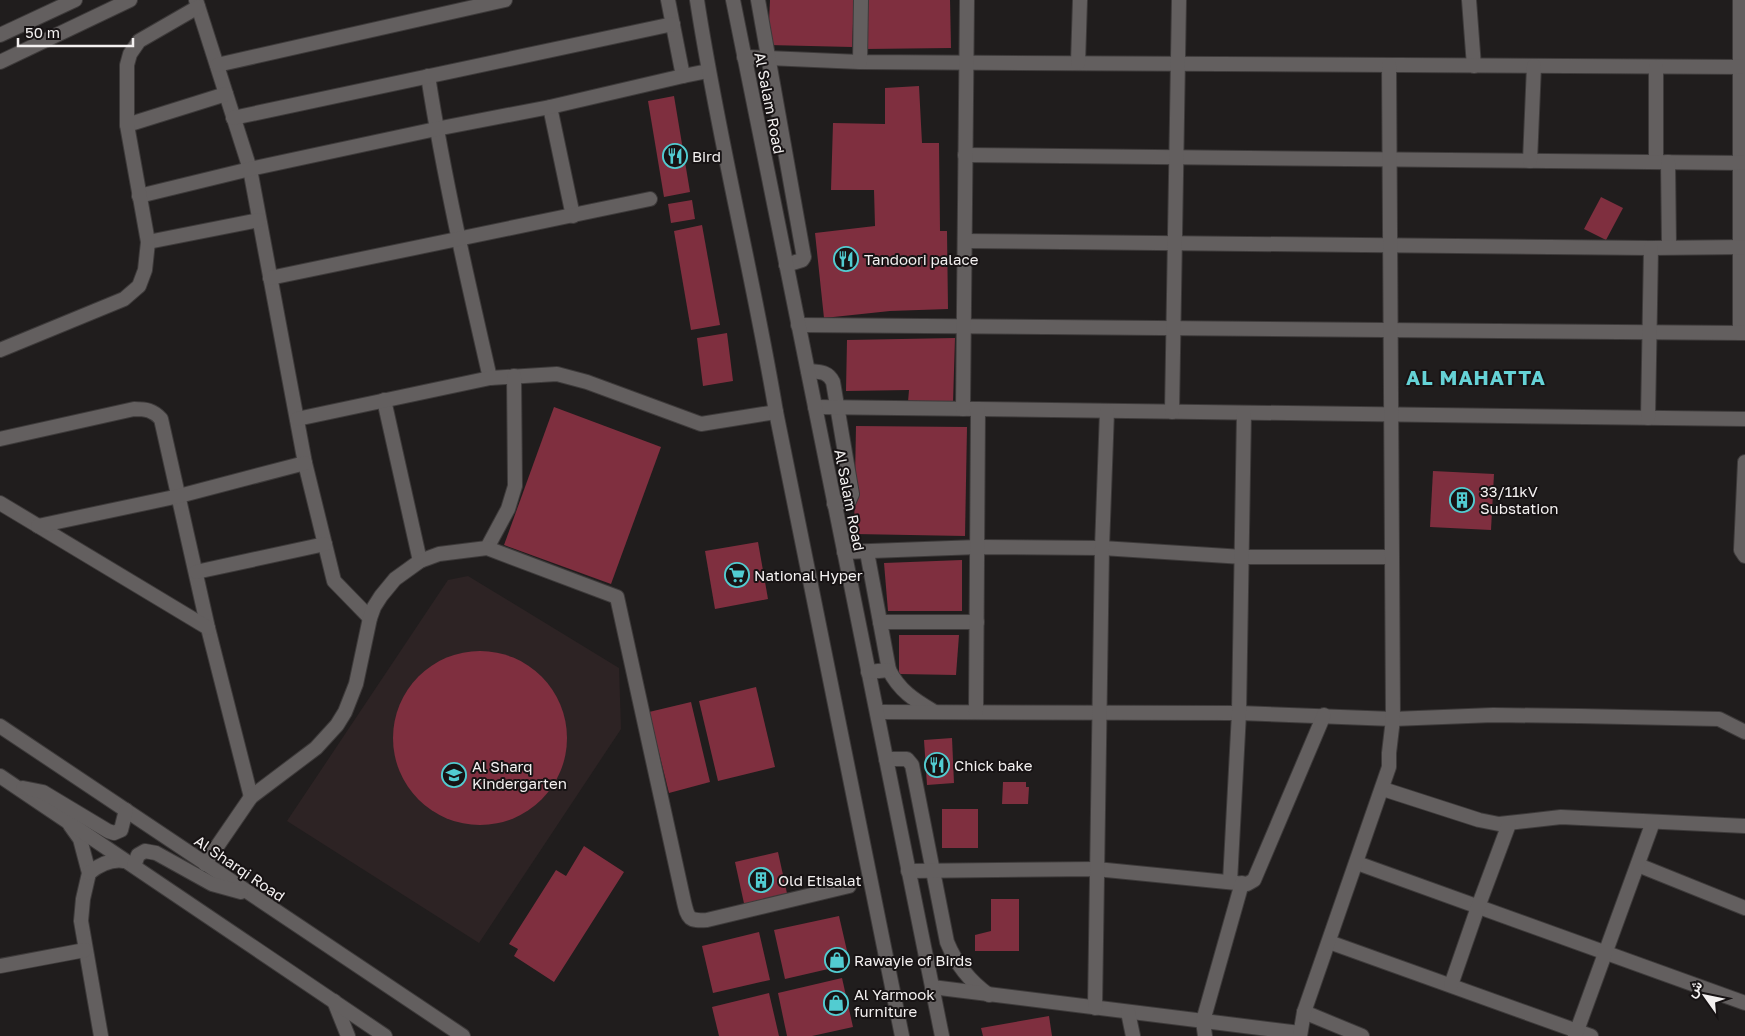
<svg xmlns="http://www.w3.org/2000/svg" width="1745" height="1036" font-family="'Golos Text',Vazirmatn,sans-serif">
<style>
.built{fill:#2d2324}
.building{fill:#7f2f3f}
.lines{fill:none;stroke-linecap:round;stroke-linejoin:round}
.minor-casing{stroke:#3d3a3a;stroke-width:16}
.tertiary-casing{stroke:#3d3a3a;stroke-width:16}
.secondary-casing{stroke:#3d3a3a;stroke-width:16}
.minor{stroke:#635f5f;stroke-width:14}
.tertiary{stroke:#635f5f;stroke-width:14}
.secondary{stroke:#635f5f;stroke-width:14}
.labels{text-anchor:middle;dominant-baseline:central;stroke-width:4;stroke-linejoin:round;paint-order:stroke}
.street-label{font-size:15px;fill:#f3f0f0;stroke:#171314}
.poi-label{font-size:15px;fill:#f3f0f0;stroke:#171314;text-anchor:start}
.district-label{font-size:20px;font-weight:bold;letter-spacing:1px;fill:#65d2d6;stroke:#171314}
</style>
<rect width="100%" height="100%" fill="#201d1d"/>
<polygon class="built" points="468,576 619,668 621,729 479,943 287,821 448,580"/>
<g class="building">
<polygon points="770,0 854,0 852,47 768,45"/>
<polygon points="866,0 950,0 951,48 866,49"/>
<polygon points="919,86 922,143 939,143 940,231 947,231 948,309 890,311 824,318 815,233 875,226 874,190 831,190 833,123 885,124 885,88"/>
<polygon points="674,96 690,192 664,197 648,101"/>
<polygon points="1601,197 1623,208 1606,240 1584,229"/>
<polygon points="692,200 695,219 671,223 668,204"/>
<polygon points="702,225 720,325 691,330 674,231"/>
<polygon points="727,333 733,381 703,386 697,338"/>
<polygon points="955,338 953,403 908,402 909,390 846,391 847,340"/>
<polygon points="554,407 661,447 611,584 504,545"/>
<polygon points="856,426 967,427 965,536 854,534"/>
<polygon points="1433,471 1494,474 1491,530 1430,527"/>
<polygon points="758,542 768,599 715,609 705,551"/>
<polygon points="962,560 962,611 888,611 884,563"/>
<polygon points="899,635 959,635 956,675 899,674"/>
<circle cx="480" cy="738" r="87"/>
<polygon points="756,687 775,767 718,781 699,701"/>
<polygon points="691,702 710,782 669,793 649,712"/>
<polygon points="952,738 954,783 927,785 924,740"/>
<polygon points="1003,782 1026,782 1026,787 1029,787 1028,804 1002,804"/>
<rect x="942" y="809" width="36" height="39"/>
<polygon points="584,846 624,872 554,982 514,956 518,949 509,944 556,870 566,876"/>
<polygon points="778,852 788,898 745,908 735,862"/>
<polygon points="991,899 1019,899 1019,951 975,951 975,935 991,931"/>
<polygon points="839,916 850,964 785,979 774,930"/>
<polygon points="759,932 770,980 713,993 702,946"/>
<polygon points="842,978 853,1027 812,1036 787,1036 778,993"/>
<polygon points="769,993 779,1036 719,1036 712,1007"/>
<polygon points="1049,1016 1052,1036 983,1036 981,1028"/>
</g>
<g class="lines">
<defs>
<g id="minor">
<polyline points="196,0 250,169 305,463 334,581 370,618"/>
<polyline points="668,0 683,76"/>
<polyline points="1469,0 1474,66"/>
<polyline points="1740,0 1740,333"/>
<polyline points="744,57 860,62 1745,67"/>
<polyline points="860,62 861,0"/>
<polyline points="1078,63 1080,0"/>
<polyline points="217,65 505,0"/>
<polyline points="1656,67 1656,162"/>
<path d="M428 76C444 178 467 278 490 378"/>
<polyline points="550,107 573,216"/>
<polyline points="233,118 673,24"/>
<polyline points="127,125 226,94"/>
<polyline points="965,155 1745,163"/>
<polyline points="1530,161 1534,66"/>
<polyline points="1668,162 1669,246"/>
<polyline points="139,196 250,169 436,129 550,107 683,76 708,71"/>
<polyline points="965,241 1651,248 1745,247"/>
<polyline points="148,242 259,220"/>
<polyline points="270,278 650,199"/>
<polyline points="798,325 1745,333"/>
<polyline points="0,350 124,299 139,286 145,270 148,242 127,125 127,65 130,54 139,41 198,7"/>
<path d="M808 371C819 372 828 371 833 382L852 494 849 501 834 504"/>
<polyline points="384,400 420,561"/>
<polyline points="815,407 1745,419"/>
<polyline points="963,409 967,0"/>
<polyline points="1172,412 1179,0"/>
<polyline points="1648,418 1651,248"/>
<polyline points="297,419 490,378 557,374 587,382 701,424 776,412"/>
<path d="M0 439 134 409C146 409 153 410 161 419L208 628 251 797"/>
<polyline points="1745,462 1741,550 1745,556"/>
<polyline points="0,503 208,628"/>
<polyline points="38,526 179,496 305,463"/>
<polyline points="487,548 508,509 515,486 514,376"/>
<polyline points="844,552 978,547 1102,548 1243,557 1392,557"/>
<path d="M867 552 889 670C899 690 914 700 933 711"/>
<polyline points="196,572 325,544"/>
<polyline points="880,622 977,622"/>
<polyline points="877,712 1239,713 1393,719 1493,715 1579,716 1719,719 1745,732"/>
<polyline points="976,712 978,410"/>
<path d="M886 759H907L912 765 947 942C956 964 969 981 989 995"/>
<polyline points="1383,789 1479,820 1499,824 1561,817 1745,826"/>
<polyline points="70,825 80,839 89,873 83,899 81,921 101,1036"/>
<polyline points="1357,863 1745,1003"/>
<path d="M205 864 251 797 316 748 337 725 345 712 356 684 370 618 374 607 381 596 395 579 420 561 439 554 487 548 617 597 684 902C688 919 689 921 707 920L849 886"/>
<polyline points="1638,865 1745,908"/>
<polyline points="908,871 1096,869 1237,883"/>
<path d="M89 873C99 865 111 859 124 861"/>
<polyline points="1230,882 1239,713 1244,413"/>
<polyline points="1329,942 1591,1036"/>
<polyline points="0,966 85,950"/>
<polyline points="1451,985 1478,907 1509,824"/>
<polyline points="932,987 1300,1033"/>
<polyline points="334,1001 348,1036"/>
<polyline points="1095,1008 1102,548 1107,411"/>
<polyline points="1128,1012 1133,1036"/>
<polyline points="1304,1012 1362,1036"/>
<polyline points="1205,1036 1203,1021 1242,883 1247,884 1254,880 1324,715"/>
<polyline points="1300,1036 1304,1012 1389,767 1389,753 1393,719 1389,65"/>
<polyline points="1575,1036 1653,822"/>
</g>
<polyline id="tertiary" points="758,0 803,252 804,257 802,260 786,265"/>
<g id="secondary">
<path d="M697 0C718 138 753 274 776 412L902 1036"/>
<polyline points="733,0 942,1036"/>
<polyline points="0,35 75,0"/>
<polyline points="0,62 130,0"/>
<polyline points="868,672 889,670"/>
<polyline points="0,726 463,1036"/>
<polyline points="0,776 385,1036"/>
<polyline points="23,788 43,792 108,831 114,833 121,830 126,810"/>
<polyline points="134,866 138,855 145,851 156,853 212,884 241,892"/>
</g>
</defs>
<use href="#minor" class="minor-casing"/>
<use href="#tertiary" class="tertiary-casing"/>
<use href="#secondary" class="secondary-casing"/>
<use href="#minor" class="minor"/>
<use href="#tertiary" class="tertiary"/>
<use href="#secondary" class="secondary"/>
</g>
<defs>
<symbol id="restaurant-ring" viewBox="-11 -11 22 22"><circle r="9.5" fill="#171314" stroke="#52ccd1" stroke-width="1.5"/><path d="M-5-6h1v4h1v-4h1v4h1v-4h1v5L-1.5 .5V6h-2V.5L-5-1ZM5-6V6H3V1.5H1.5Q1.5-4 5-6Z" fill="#52ccd1"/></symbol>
<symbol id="building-ring" viewBox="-11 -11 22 22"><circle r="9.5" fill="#171314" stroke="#52ccd1" stroke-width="1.5"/><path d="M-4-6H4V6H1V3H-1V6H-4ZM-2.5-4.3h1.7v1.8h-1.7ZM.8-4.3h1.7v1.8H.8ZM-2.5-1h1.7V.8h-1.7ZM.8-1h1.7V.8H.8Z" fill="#52ccd1"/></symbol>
<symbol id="supermarket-ring" viewBox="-11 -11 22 22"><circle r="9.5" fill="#171314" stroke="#52ccd1" stroke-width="1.5"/><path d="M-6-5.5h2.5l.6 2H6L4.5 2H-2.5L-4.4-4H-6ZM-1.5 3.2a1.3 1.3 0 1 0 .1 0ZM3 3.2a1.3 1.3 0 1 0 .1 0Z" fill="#52ccd1"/></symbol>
<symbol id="school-ring" viewBox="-11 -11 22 22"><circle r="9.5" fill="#171314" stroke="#52ccd1" stroke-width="1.5"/><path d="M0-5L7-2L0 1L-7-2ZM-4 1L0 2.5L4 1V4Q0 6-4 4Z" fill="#52ccd1"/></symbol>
<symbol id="shop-ring" viewBox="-11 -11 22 22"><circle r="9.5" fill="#171314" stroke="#52ccd1" stroke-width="1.5"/><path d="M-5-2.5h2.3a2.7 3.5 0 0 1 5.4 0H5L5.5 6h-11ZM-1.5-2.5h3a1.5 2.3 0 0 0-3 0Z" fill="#52ccd1"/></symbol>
</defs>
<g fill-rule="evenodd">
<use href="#restaurant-ring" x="661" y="142" width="28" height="28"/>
<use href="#restaurant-ring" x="832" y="245" width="28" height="28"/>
<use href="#building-ring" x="1448" y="486" width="28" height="28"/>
<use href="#supermarket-ring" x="723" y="561" width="28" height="28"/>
<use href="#restaurant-ring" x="923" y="751" width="28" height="28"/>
<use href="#school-ring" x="440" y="761" width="28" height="28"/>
<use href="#building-ring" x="747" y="866" width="28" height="28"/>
<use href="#shop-ring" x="823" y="946" width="28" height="28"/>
<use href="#shop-ring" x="822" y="989" width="28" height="28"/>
</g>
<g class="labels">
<g class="street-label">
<text transform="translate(770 103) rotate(79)">Al Salam Road</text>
<text transform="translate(850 500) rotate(79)">Al Salam Road</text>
<text transform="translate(240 868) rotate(34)">Al Sharqi Road</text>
</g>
<g class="poi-label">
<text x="692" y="156">Bird</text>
<text x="864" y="259">Tandoori palace</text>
<text x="1480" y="491">33/11kV<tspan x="1480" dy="17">Substation</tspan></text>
<text x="754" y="575">National Hyper</text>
<text x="954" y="765">Chick bake</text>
<text x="472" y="766">Al Sharq<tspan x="472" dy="17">Kindergarten</tspan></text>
<text x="778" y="880">Old Etisalat</text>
<text x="854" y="960">Rawayie of Birds</text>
<text x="854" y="994">Al Yarmook<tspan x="854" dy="17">furniture</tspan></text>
</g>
<g class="district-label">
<text x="1476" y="377">AL MAHATTA</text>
</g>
</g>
<g transform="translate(1705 996) rotate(303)" stroke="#171314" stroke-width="4" paint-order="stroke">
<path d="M0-4L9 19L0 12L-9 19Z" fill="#f3f0f0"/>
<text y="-8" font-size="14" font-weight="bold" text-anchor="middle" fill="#f3f0f0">ش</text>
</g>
<path d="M18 38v8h115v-8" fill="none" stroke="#f3f0f0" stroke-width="2.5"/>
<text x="25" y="38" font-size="15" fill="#f3f0f0" stroke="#171314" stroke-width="4" paint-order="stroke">50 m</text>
</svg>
